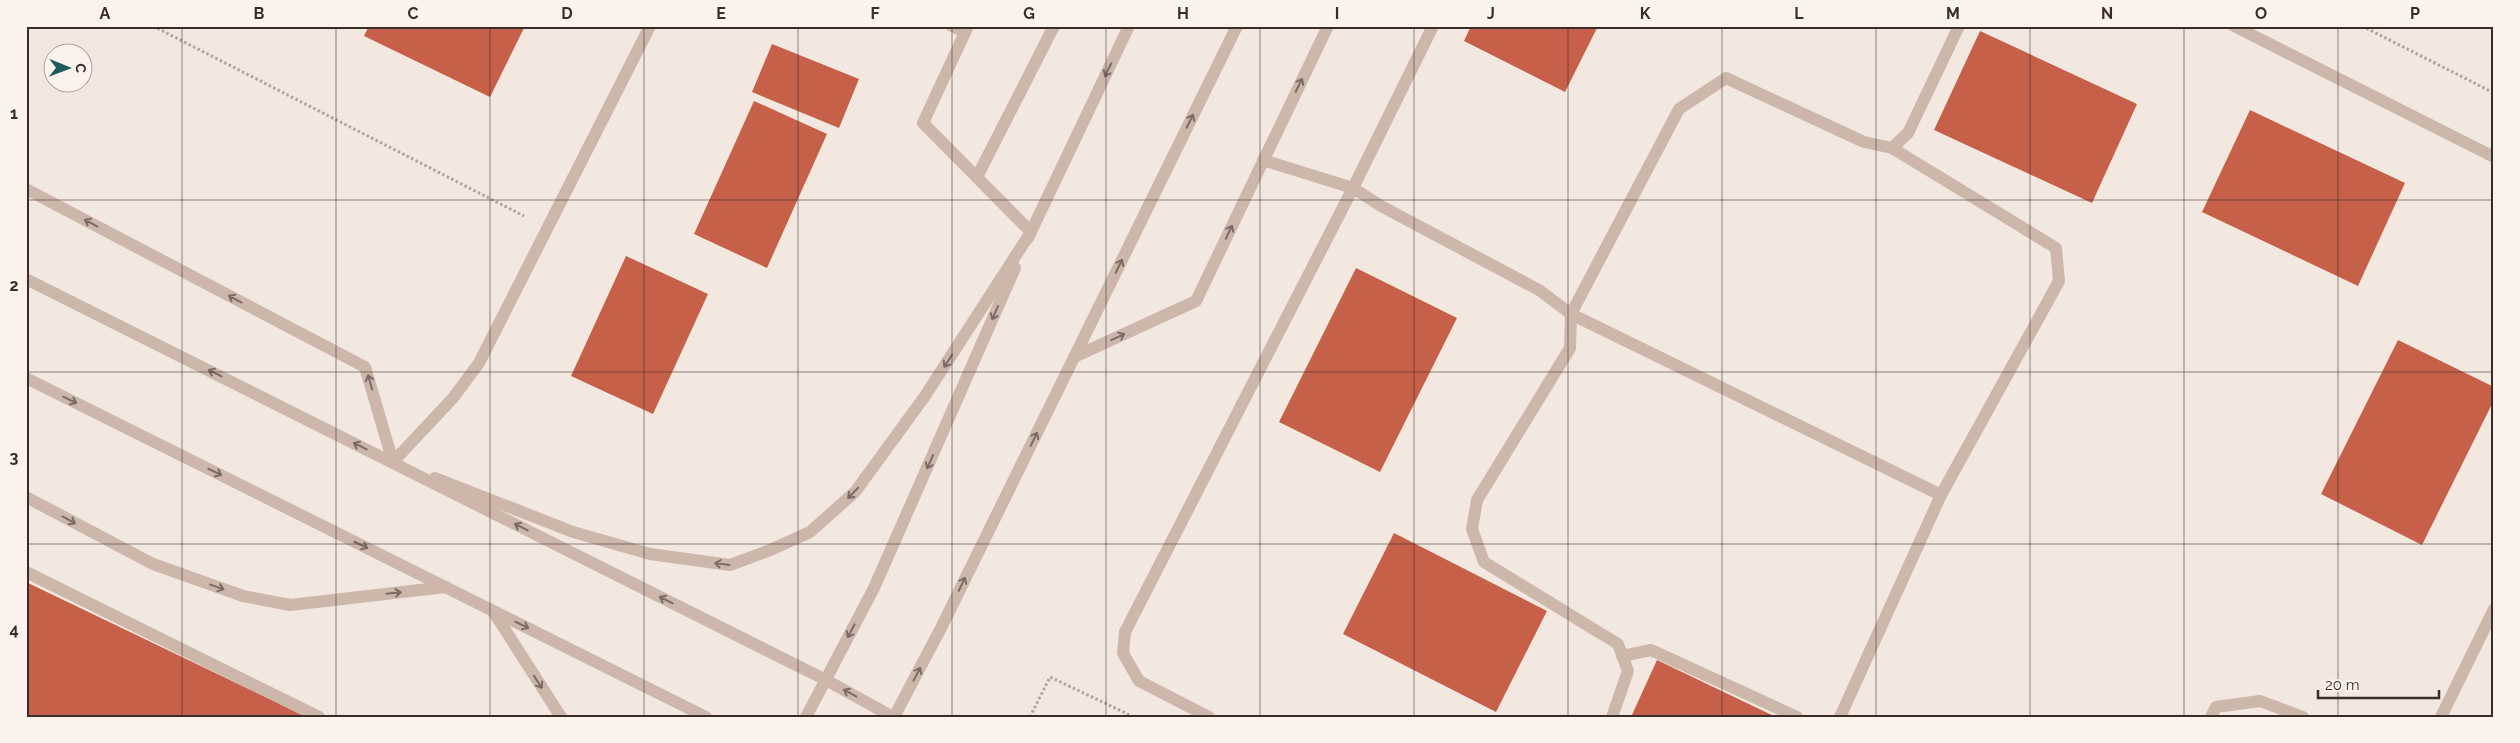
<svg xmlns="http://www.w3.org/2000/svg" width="2520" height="743" font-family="Raleway,sans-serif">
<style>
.building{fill:#c76049}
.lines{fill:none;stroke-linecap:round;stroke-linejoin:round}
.path{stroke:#b7a194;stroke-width:3;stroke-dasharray:2.5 2.5;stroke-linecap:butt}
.service{stroke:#ccb7aa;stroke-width:12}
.minor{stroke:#ccb7aa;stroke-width:12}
.tertiary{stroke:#ccb7aa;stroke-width:12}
.oneway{stroke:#7b6b64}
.grid{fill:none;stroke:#392d2a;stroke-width:1;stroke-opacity:0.55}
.neatline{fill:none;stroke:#392d2a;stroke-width:2}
.grid-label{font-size:16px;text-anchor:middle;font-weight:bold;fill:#392d2a}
</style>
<rect width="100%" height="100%" fill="#f3e8df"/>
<g class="building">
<polygon points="369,26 525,26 490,97 364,36"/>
<polygon points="1471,26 1598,26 1565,92 1464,41"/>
<polygon points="1980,31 2137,104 2092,203 1934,130"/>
<polygon points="772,44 859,79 839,128 752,92"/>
<polygon points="754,101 827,134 767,268 694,234"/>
<polygon points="2250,110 2405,183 2358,286 2202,212"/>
<polygon points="626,256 708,294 653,414 571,376"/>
<polygon points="1356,268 1457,318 1380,472 1279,422"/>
<polygon points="2398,340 2494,387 2494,400 2422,545 2321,494"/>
<polygon points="1394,533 1547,611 1496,712 1343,634"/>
<polygon points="26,582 307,717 26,717"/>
<polygon points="1657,660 1776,717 1631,717"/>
</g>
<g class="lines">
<g class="path">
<polyline points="153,26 524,216"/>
<polyline points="2362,26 2494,93"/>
<polyline points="1030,717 1050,677 1134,717"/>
</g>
<g class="service">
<polyline points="952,26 965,32"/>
<polyline points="968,26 923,123 1031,232"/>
<polyline points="977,177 1054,26"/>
<polyline points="26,189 365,367 393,462 453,398 479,363 650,26"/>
<polyline points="1074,357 1196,301 1328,26"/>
<polyline points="26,497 153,564 243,596 290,605 446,587"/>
</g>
<g class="minor">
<polyline points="2234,26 2494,157"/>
<polyline points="1263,160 1353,188 1381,206 1539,290 1571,314 1570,348 1477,500 1472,529 1484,562 1618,644 1628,671 1612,717"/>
<polyline points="1028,238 1129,26"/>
<polyline points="435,478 573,532 650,554 730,565 768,551 810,532 855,492 925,396 1031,232"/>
<polyline points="1941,495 1571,314 1679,109 1726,78 1864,142 1892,148 1908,133 1959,26"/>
<polyline points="26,572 319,717"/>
<polyline points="493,611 561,717"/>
<polyline points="1622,656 1651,650 1797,717"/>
<polyline points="806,717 874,588 1015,268"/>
<polyline points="894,717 941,628 1237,26"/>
<polyline points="1209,717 1139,681 1123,653 1125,632 1353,188 1433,26"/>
<polyline points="1840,717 1941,495 2059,281 2056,248 1892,148"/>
<polyline points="2211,717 2216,707 2260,701 2303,717"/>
<polyline points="2441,717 2494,609"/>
</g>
<g class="tertiary">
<polyline points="26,279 826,680 893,717"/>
<polyline points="26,378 706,717"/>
</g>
</g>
<defs><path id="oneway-shaft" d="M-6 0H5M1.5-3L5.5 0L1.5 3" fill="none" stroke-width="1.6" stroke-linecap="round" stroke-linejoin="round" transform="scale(1.25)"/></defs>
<g class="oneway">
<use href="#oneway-shaft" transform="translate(1108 70) rotate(116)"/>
<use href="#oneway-shaft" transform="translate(1299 85) rotate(-64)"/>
<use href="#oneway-shaft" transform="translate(1190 121) rotate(-64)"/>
<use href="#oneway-shaft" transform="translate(91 223) rotate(-152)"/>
<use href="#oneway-shaft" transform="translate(1229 232) rotate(-65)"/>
<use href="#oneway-shaft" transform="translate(1119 266) rotate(-64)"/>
<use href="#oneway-shaft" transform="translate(235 299) rotate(-152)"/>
<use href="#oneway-shaft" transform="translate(995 313) rotate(114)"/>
<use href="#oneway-shaft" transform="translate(1118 337) rotate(-25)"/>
<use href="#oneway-shaft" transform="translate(948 361) rotate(123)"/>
<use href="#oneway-shaft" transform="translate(215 373) rotate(-153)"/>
<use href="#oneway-shaft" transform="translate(370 382) rotate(-106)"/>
<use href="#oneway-shaft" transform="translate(70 400) rotate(26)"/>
<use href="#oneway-shaft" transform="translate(1034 439) rotate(-64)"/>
<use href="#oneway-shaft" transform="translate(360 446) rotate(-153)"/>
<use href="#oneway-shaft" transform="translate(930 462) rotate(114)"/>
<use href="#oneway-shaft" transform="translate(215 472) rotate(26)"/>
<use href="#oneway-shaft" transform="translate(853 493) rotate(134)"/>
<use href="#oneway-shaft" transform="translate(69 520) rotate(28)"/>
<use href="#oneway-shaft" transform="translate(521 527) rotate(-153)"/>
<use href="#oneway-shaft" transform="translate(361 545) rotate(26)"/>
<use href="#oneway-shaft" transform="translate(722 564) rotate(-172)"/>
<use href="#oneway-shaft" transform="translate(962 584) rotate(-64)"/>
<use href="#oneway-shaft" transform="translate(217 587) rotate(20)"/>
<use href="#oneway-shaft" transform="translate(394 593) rotate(-6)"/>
<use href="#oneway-shaft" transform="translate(666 600) rotate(-153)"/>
<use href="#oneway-shaft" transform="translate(522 625) rotate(26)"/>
<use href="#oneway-shaft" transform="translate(851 631) rotate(118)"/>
<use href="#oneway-shaft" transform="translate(917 674) rotate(-62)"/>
<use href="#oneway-shaft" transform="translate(538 682) rotate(57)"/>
<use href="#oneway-shaft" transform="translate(850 693) rotate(-151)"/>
</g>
<path class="grid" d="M182 26V717M336 26V717M490 26V717M644 26V717M798 26V717M952 26V717M1106 26V717M1260 26V717M1414 26V717M1568 26V717M1722 26V717M1876 26V717M2030 26V717M2184 26V717M2338 26V717M26 200H2494M26 372H2494M26 544H2494"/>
<rect width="2520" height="743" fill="none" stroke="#faf2eb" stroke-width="55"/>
<g transform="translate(68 68) rotate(91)"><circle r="24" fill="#faf2eb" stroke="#ada39e"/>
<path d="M0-4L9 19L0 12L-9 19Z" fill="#1e5b5b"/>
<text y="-8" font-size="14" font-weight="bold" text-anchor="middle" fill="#392d2a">С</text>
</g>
<path d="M2318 690v8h121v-8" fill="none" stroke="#392d2a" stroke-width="2.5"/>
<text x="2325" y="690" font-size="15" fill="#392d2a" stroke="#faf2eb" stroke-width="4" paint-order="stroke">20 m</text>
<rect x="28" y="28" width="2464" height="688" class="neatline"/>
<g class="grid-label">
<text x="105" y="19">A</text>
<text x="259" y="19">B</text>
<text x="413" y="19">C</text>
<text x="567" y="19">D</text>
<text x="721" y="19">E</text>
<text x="875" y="19">F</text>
<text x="1029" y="19">G</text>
<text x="1183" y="19">H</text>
<text x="1337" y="19">I</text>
<text x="1491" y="19">J</text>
<text x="1645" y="19">K</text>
<text x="1799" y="19">L</text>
<text x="1953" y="19">M</text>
<text x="2107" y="19">N</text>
<text x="2261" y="19">O</text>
<text x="2415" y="19">P</text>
<text x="14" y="119">1</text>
<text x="14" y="291">2</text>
<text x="14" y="463">3</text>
<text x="14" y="635">4</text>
</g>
</svg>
